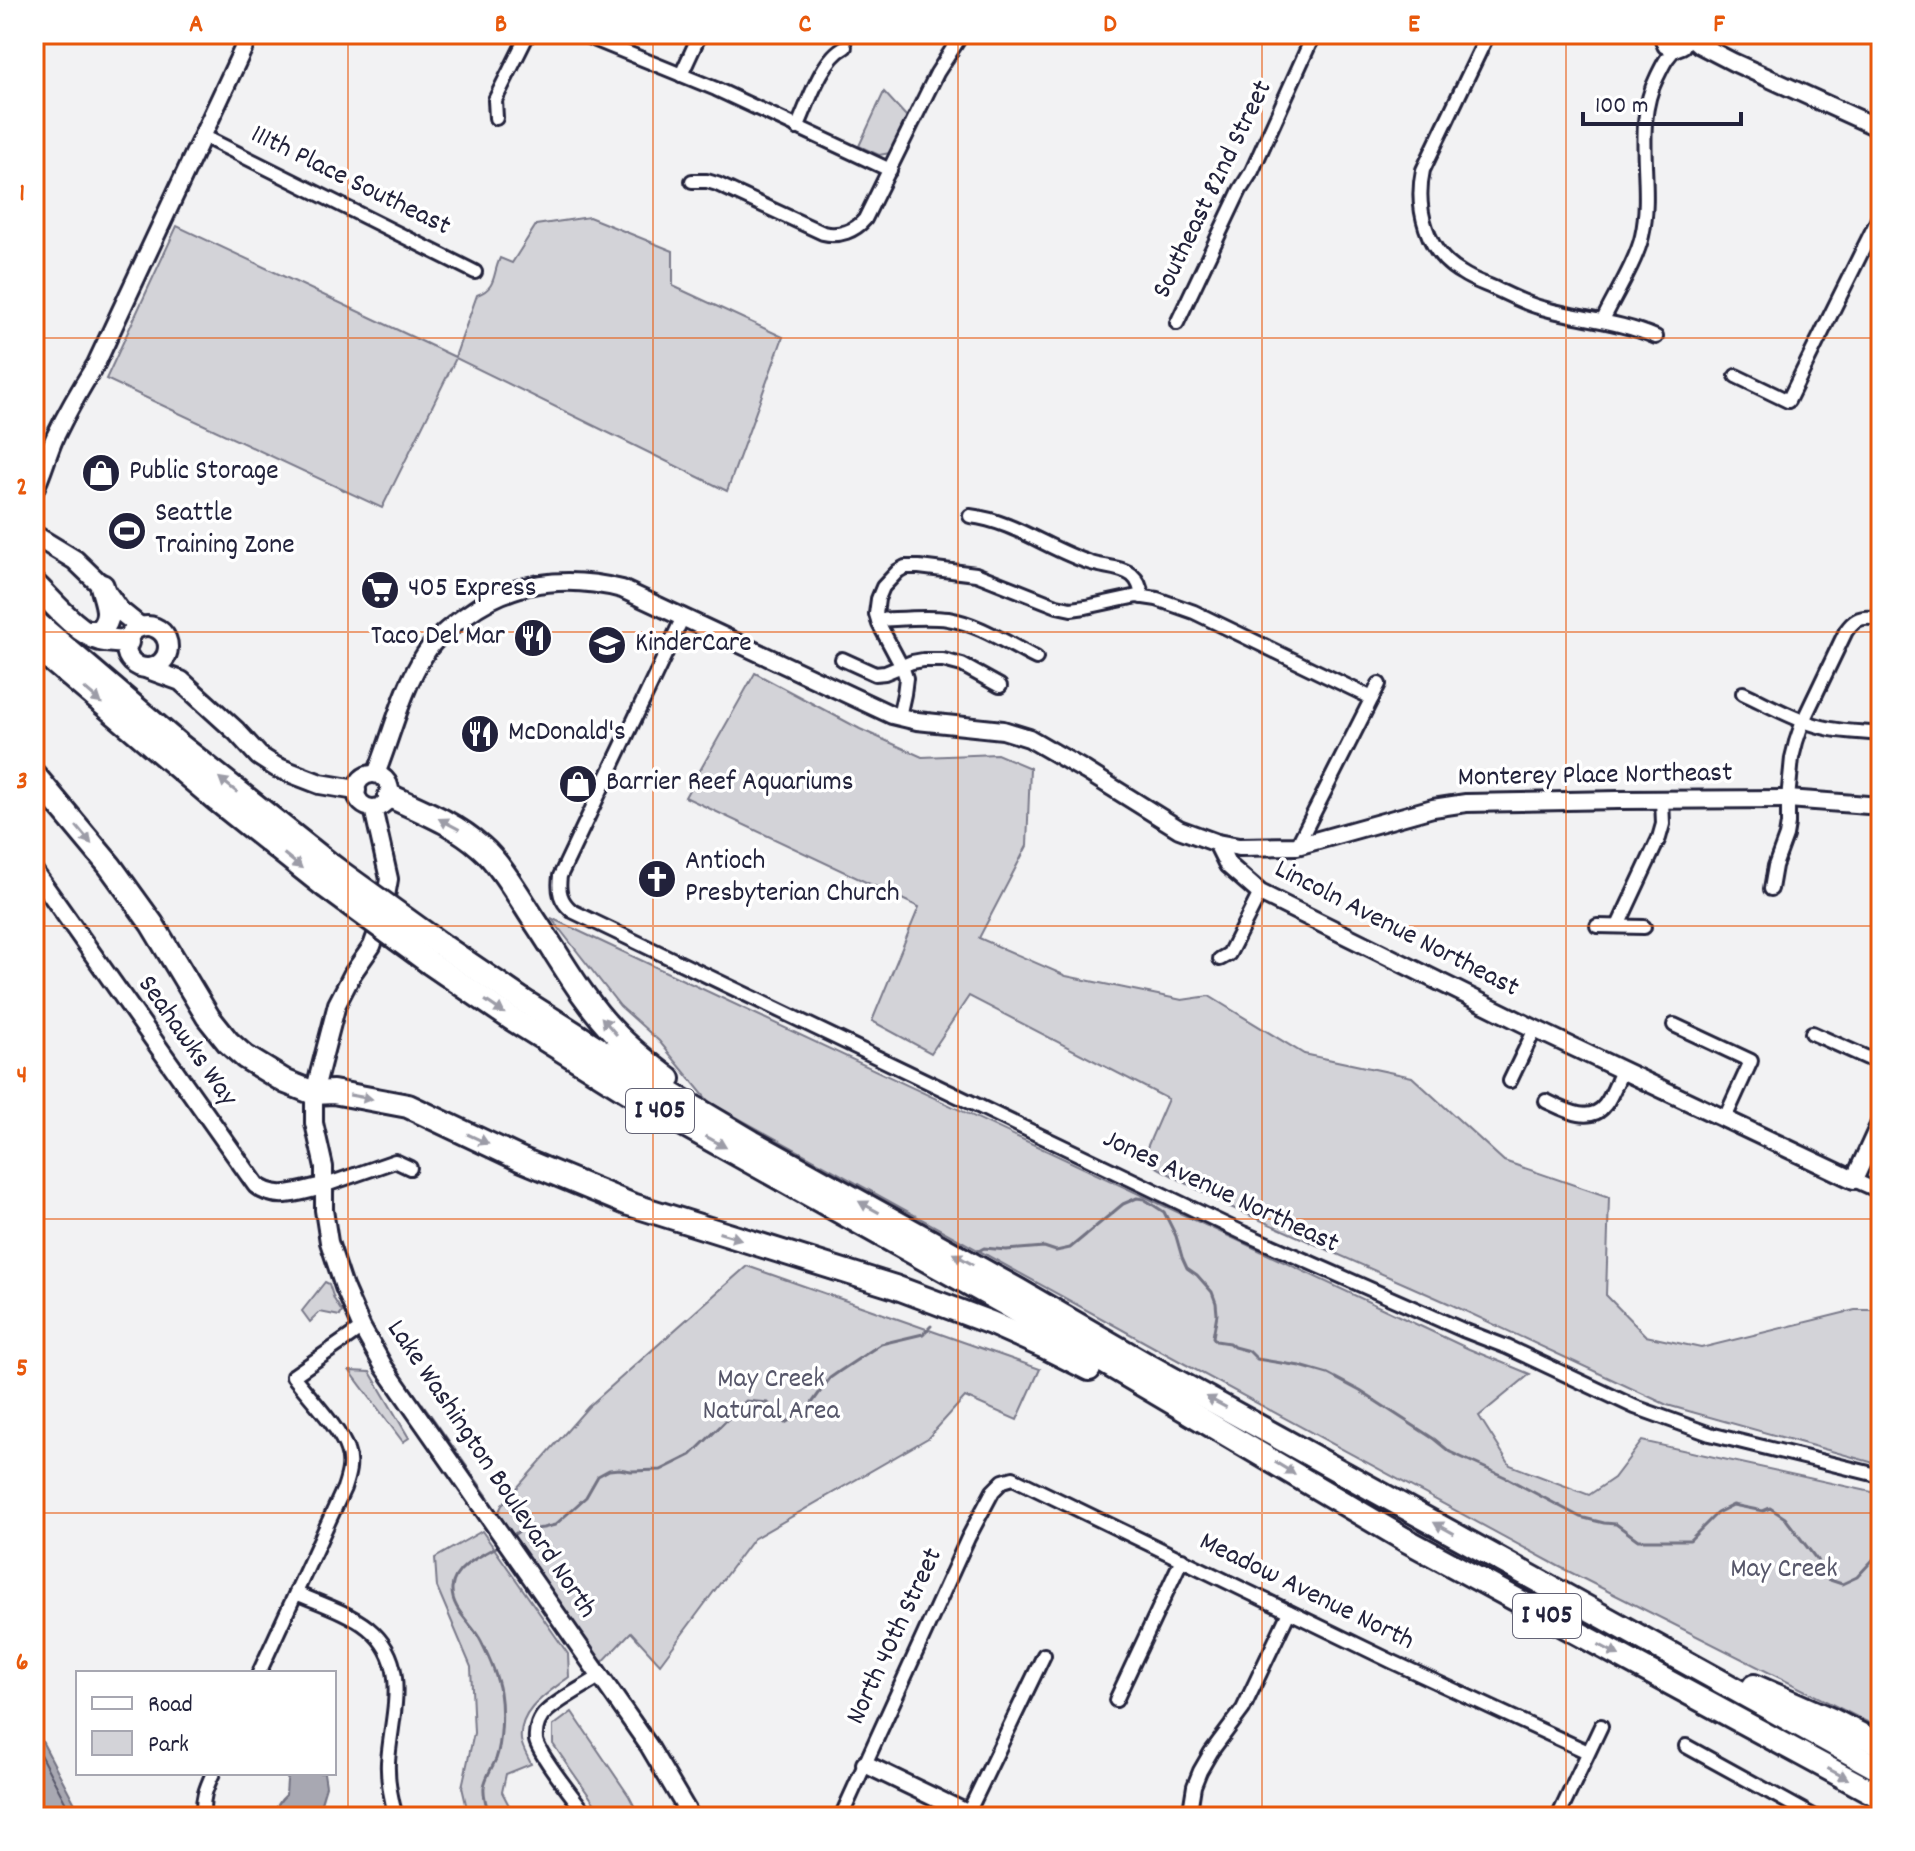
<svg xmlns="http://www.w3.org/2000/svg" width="1915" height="1851" font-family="Dekko,sans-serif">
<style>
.green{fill:#d3d3d8;stroke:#7a7a8a;stroke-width:2}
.water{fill:#a8a8b2;stroke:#727282;stroke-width:2}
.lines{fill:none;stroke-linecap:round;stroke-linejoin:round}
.shore{stroke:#58586b;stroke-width:2}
.stream{stroke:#727282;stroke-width:3}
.minor-casing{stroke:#22223b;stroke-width:18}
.tertiary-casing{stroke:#22223b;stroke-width:22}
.secondary-casing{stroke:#22223b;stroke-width:24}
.motorway-casing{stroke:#22223b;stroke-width:28}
.minor{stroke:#fff;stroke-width:12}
.tertiary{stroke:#fff;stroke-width:16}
.secondary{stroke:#fff;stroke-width:18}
.motorway{stroke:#fff;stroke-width:22}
.motorway-bridge-casing{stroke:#22223b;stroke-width:28;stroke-linecap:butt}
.motorway-bridge{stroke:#fff;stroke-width:22}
.oneway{fill:#9c9ca7}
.grid{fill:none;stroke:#e8590c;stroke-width:2;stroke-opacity:0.55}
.labels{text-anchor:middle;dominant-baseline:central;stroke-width:7;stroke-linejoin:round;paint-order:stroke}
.shield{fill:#fff;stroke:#646476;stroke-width:2}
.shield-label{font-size:26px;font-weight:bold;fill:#22223b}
.street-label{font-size:28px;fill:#22223b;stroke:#fff}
.poi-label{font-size:28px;fill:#22223b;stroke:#fff;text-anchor:start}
.park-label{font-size:28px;fill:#57576a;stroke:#fff}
.neatline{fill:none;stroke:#e8590c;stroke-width:3}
.grid-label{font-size:26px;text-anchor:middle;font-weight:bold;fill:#e8590c}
</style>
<rect width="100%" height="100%" fill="#f2f2f3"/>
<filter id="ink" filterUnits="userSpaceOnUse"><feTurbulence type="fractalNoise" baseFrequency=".0125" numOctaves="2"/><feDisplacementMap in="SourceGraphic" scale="16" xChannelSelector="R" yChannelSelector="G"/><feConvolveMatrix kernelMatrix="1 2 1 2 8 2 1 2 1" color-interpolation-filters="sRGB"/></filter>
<g filter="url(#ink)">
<g class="green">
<polygon points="884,92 907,117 890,153 879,155 859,146"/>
<path d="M589 217 673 251V286L783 337 727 491 456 358 382 508 106 379 177 226 455 357 477 295C497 288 492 275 500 258L512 263 536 225Z"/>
<polygon points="755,673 860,729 922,757 997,754 1030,768 1027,846 979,938 1066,976 1182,1000 1209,996 1304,1054 1412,1077 1504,1161 1609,1197 1606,1295 1646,1336 1701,1348 1855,1310 1881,1310 1881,1465 1667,1405 1448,1303 1226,1205 1142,1159 1168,1099 969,996 931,1053 872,1021 919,907 685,797"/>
<polygon points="551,918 1469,1349 1530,1374 1479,1416 1510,1465 1589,1495 1614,1478 1642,1441 1881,1494 1881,1729 1558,1566 1159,1350 709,1102 659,1041 620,1006"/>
<polygon points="747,1266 1040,1369 1017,1420 965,1397 928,1438 753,1539 660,1664 631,1632 598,1667 496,1518 502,1505 588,1407"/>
<polygon points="325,1282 329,1284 334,1299 342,1312 340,1316 320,1312 310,1322 302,1311"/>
<polygon points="350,1371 370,1372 409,1438 403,1442"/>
<polygon points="423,1404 489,1498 483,1498 422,1406"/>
<path d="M482 1531 568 1654 569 1677C548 1693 518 1710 521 1740 522 1748 528 1757 531 1764L506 1774 502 1792 515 1817H469L462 1787 474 1733 471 1667 437 1587 435 1558Z"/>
<polygon points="572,1712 629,1796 640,1817 604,1817 553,1744 553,1726"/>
</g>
<g class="water">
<polygon points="34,1726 82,1817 34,1817"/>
<path d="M291 1773H324L326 1786 320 1806 321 1817H275C274 1809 280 1800 286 1795L287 1780Z"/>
</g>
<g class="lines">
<polyline class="shore" points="34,1743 73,1817"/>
<g class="stream">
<polyline points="971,1255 984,1248 1006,1250 1044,1247 1056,1251 1070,1248 1123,1204 1137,1198 1144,1199 1164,1212 1176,1236 1182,1257 1187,1268 1197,1275 1212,1292 1216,1303 1217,1314 1213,1337 1216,1341 1229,1343 1234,1347 1249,1351 1257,1359 1300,1366 1328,1374 1360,1391 1434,1439 1450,1452 1505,1477 1580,1517 1604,1523 1616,1524 1638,1540 1690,1540 1717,1513 1733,1505 1763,1511 1770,1508 1785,1518 1817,1560 1821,1572 1827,1579 1842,1584 1857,1577 1881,1551"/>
<polyline points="509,1538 519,1531 543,1528 555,1525 586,1497 598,1476 609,1470 619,1469 631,1471 661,1470 691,1455 746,1401 768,1403 785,1423 807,1410 830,1378 840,1371 881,1344 923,1334 931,1326"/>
<path d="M490 1817C487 1808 483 1797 484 1787 485 1778 492 1768 496 1759 502 1742 503 1711 500 1692 497 1674 489 1657 481 1641 472 1623 451 1610 452 1588 454 1566 483 1555 500 1545"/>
</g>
<defs>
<g id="minor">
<polyline points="581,34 716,89 890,170"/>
<polyline points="1295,34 1311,42"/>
<path d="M1488 34 1423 170C1415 208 1426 253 1462 273 1472 280 1485 284 1496 289 1511 296 1526 304 1542 308 1580 319 1619 321 1656 337"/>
<polyline points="681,75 700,34"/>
<polyline points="496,118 495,100 528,34"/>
<path d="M797 128C808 104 822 58 845 47"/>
<polyline points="203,136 475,272"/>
<path d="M692 181H707L717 184 823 233C839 237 855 231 865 219L937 73 962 34"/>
<path d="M1603 320C1614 297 1637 260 1642 236 1654 184 1632 126 1657 77 1663 65 1667 55 1678 47"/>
<polyline points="1177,323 1240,190 1252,171 1314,34"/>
<polyline points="1736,376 1788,401 1881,213"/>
<path d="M970 516C1014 521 1049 550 1091 563 1103 567 1122 567 1132 575 1139 581 1141 588 1142 597"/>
<path d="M683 617 560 876C558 891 560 901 572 911L1243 1233 1463 1330 1507 1347 1635 1407 1710 1434 1881 1476"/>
<path d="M878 620C901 619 925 616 948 619 979 624 1008 644 1036 658"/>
<polyline points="842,659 875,674 885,673 912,662 923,660 943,660 962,665 1000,686"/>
<path d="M1743 693C1771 706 1800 723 1831 729 1847 732 1864 732 1881 734"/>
<polyline points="899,717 904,694 906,678 903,669 879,624 876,614 878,599 883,587 898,571 905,567 919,567 976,574 1057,606 1071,609 1086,607 1137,596 1157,599 1194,612 1372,698"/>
<polyline points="1297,846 1379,684"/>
<path d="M1771 889 1775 866 1786 836 1788 824V799L1792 758 1796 742 1803 721 1846 631C1853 621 1859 617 1871 618"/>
<polyline points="1597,926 1644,927"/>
<polyline points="1618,926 1659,838 1663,824 1662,799"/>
<polyline points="1220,959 1229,954 1260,893"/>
<polyline points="1674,1025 1751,1061 1725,1118"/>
<polyline points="1812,1033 1881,1064"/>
<polyline points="1510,1081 1535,1029"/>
<path d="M1546 1101C1563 1109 1590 1125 1605 1105 1612 1096 1617 1081 1622 1071"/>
<polyline points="1854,1180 1881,1192"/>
<polyline points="323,1186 395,1161 410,1168"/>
<path d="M296 1593C319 1603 348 1612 368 1628 412 1664 391 1714 388 1762 387 1781 391 1799 396 1817"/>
<path d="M259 1673 344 1488C348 1476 352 1463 347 1450 341 1430 307 1394 293 1376L362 1328"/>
<polyline points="1116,1700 1182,1559"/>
<polyline points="1686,1746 1815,1817"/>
<polyline points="968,1813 1044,1655"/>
<path d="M204 1817C201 1800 206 1788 213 1773"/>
<path d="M588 1817C578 1803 538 1754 536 1740 535 1729 539 1718 547 1711 562 1698 582 1688 599 1677"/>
<polyline points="841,1817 968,1538 993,1491 1003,1481 1013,1478 1393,1662 1588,1752"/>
<polyline points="1189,1817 1194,1786 1200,1771 1211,1752 1243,1709 1289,1612"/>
<polyline points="1558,1817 1601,1726"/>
</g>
<g id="tertiary">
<polyline points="1662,34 1666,45 1674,48 1682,45 1687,34"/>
<polyline points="1687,34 1700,45 1733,62 1881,129"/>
<path d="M34 491C43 473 47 455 55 437 67 412 81 388 96 364L250 34"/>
<circle cx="373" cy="791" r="17"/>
<path d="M376 774C392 735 402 689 425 654 435 638 450 627 465 616 511 581 566 575 622 589L892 715 917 721 1003 730 1029 738 1086 771 1179 829 1217 843 1239 847 1297 846 1433 808 1466 803 1618 800 1788 799 1881 806"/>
<polyline points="373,808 389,879 382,919 372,946 353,973 337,1004 314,1093 314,1123 324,1167 324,1210 329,1242 344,1287 362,1328 384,1367 649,1746 691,1817"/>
<polyline points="1217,843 1228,865 1260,893 1535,1029 1854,1180 1881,1121"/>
<path d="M34 871 256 1185C276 1202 300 1191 323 1186"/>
<polyline points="865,1764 975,1817"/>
</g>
<g id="secondary">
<polyline points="34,535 75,560 102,586 119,610 140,627"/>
<circle cx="147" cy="647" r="21"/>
<polyline points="148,669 181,681 236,731 259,756 276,767 320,784 356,790"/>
</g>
<g id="motorway">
<path d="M34 584C52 601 76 632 100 639 108 641 118 641 127 642"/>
<polyline points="34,621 178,744 333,867"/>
<path d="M87 632H99C114 616 107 605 102 586"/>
<polyline points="34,645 218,801 325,886"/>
<polyline points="34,775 110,866 152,924 208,1017 228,1042 245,1057 286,1082 314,1093 333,1092 408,1106 520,1159 629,1204 895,1287 991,1323 1045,1347 1089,1369"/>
<path d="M390 796C422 811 454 823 481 847 500 863 521 900 535 921 560 958 582 999 613 1031 630 1049 650 1065 669 1079"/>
<polyline points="440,944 525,1002 638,1074 752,1142 1018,1290 1142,1362 1881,1770"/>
<polyline points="430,963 512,1019 656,1109 1009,1306 1404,1539 1881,1797"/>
<polyline points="1754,1686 1832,1720 1881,1745"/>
</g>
</defs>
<use href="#minor" class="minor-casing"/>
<use href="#tertiary" class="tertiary-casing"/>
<use href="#secondary" class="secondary-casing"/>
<use href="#motorway" class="motorway-casing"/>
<use href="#minor" class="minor"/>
<use href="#tertiary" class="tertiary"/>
<use href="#secondary" class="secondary"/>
<use href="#motorway" class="motorway"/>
<defs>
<g id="motorway-bridge">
<polyline points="333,867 440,944"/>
<polyline points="325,886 430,963"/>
</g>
</defs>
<use href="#motorway-bridge" class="motorway-bridge-casing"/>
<use href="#motorway-bridge" class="motorway-bridge"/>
</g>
<defs><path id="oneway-solid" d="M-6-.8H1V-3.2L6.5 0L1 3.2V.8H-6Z" transform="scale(2)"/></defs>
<g class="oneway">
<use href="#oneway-solid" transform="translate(93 696) rotate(41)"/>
<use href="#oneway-solid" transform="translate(228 785) rotate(-141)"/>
<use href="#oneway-solid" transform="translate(449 824) rotate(-152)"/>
<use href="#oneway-solid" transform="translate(84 835) rotate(50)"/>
<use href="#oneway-solid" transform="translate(293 861) rotate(39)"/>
<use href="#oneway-solid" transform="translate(495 1007) rotate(34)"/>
<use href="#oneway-solid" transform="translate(609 1026) rotate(-131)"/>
<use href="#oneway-solid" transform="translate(361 1097) rotate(10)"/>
<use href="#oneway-solid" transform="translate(478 1139) rotate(25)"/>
<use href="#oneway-solid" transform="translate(716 1142) rotate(29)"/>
<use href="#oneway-solid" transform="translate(869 1207) rotate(-151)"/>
<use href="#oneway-solid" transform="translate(730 1236) rotate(17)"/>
<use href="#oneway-solid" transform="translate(963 1259) rotate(-151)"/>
<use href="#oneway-solid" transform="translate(1216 1402) rotate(-152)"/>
<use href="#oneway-solid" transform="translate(1285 1468) rotate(31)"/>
<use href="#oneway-solid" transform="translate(1444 1528) rotate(-151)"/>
<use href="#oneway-solid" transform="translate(1609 1650) rotate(28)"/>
<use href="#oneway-solid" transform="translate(1838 1774) rotate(28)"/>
</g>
</g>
<path class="grid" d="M348 34V1817M653 34V1817M958 34V1817M1262 34V1817M1566 34V1817M34 338H1881M34 632H1881M34 926H1881M34 1219H1881M34 1513H1881"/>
<defs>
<symbol id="shop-disc" viewBox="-11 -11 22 22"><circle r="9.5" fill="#22223b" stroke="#fff"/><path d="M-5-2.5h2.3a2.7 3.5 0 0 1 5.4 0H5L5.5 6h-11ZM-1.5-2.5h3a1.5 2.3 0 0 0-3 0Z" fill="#fff"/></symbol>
<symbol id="stadium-disc" viewBox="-11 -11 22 22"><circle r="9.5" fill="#22223b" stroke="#fff"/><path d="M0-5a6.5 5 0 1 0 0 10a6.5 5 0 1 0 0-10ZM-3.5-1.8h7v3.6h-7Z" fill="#fff"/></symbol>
<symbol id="supermarket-disc" viewBox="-11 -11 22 22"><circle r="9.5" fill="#22223b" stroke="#fff"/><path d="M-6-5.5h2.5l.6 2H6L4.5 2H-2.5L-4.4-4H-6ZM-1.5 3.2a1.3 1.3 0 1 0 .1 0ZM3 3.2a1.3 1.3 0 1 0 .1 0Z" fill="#fff"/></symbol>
<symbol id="restaurant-disc" viewBox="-11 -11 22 22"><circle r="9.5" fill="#22223b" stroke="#fff"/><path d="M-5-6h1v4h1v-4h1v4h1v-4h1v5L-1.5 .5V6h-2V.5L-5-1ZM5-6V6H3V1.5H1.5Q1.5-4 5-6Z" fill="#fff"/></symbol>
<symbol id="school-disc" viewBox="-11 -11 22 22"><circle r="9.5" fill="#22223b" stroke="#fff"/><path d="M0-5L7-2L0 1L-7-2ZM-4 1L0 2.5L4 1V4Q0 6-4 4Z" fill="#fff"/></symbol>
<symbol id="church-disc" viewBox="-11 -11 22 22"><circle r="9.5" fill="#22223b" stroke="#fff"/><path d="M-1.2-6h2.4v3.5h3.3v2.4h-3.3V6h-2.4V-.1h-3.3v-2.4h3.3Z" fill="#fff"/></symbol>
</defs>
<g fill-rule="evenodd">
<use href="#shop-disc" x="79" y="451" width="44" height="44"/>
<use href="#stadium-disc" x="105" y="509" width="44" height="44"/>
<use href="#supermarket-disc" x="358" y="568" width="44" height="44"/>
<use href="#restaurant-disc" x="511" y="616" width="44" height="44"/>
<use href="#school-disc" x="585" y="623" width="44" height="44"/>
<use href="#restaurant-disc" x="458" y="712" width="44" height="44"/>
<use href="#shop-disc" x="556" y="762" width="44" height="44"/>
<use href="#church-disc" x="635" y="857" width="44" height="44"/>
</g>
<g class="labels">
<g class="shield">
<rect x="626" y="1089" width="68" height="44" rx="6"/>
<rect x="1513" y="1594" width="68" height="44" rx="6"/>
</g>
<g class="shield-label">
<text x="660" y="1111">I 405</text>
<text x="1547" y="1616">I 405</text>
</g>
<g class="street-label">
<text transform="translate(350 182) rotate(26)">111th Place Southeast</text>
<text transform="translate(1214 190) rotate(-64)">Southeast 82nd Street</text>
<text transform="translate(1595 777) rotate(-1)">Monterey Place Northeast</text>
<text transform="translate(1396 930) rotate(27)">Lincoln Avenue Northeast</text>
<text transform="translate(186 1042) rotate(55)">Seahawks Way</text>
<text transform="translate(1220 1193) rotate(25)">Jones Avenue Northeast</text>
<text transform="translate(490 1470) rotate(56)">Lake Washington Boulevard North</text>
<text transform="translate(1306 1593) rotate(26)">Meadow Avenue North</text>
<text transform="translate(896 1637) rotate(-65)">North 40th Street</text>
</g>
<g class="poi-label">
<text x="129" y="473">Public Storage</text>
<text x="155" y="515">Seattle<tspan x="155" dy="32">Training Zone</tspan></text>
<text x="408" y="590">405 Express</text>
<text x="505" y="638" text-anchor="end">Taco Del Mar</text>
<text x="635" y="645">KinderCare</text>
<text x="508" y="734">McDonald's</text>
<text x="606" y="784">Barrier Reef Aquariums</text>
<text x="685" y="863">Antioch<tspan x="685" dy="32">Presbyterian Church</tspan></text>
</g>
<g class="park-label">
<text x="771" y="1381">May Creek<tspan x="771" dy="32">Natural Area</tspan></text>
<text x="1784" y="1571">May Creek</text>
</g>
</g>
<rect width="1915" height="1851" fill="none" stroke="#fff" stroke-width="88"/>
<rect x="76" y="1671" width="260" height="104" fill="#ffffff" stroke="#a7a7b1" stroke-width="2"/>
<rect x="92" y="1697" width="40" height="12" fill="#ffffff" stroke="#a7a7b1" stroke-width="2"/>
<text x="148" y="1711" font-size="24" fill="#22223b">Road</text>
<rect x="92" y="1731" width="40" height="24" fill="#d3d3d8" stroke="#a7a7b1" stroke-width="2"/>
<text x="148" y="1751" font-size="24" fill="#22223b">Park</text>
<path d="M1583 112v12h158v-12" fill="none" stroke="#22223b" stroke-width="4"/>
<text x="1595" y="112" font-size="24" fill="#22223b" stroke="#ffffff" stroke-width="6" paint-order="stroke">100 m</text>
<rect x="44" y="44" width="1827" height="1763" class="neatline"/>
<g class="grid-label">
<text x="196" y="31">A</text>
<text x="501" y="31">B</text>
<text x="805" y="31">C</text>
<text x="1110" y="31">D</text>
<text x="1414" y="31">E</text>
<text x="1719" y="31">F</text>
<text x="22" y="200">1</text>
<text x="22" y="494">2</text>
<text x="22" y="788">3</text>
<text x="22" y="1082">4</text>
<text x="22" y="1375">5</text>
<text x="22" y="1669">6</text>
</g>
</svg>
